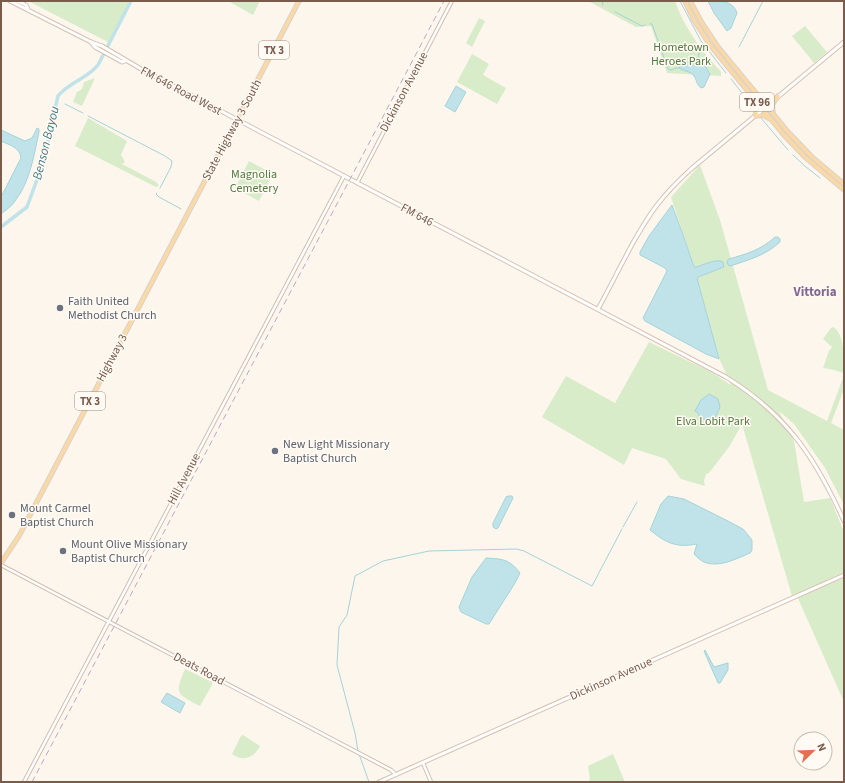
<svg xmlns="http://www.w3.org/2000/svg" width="845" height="783" font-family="'Source Sans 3',sans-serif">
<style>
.green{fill:#d8ecc9}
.water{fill:#bfe3e8;stroke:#a5d3da}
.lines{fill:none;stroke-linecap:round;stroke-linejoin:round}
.stream{stroke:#a5d3da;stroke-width:1}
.river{stroke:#bfe3e8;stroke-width:3.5}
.tertiary-casing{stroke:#d1beb0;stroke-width:4.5}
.secondary-casing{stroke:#d6c0b0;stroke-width:5}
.primary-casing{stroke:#dad1cd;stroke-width:5.5}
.tertiary{stroke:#fff;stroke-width:2.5}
.secondary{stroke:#fff;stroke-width:3}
.primary{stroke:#fbd9a5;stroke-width:3.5}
.rail{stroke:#b9a8c9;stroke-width:1;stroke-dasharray:6 4;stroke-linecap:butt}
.worship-dot{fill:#6b7280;stroke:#fffaf3;stroke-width:1.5}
.labels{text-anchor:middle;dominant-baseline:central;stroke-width:3;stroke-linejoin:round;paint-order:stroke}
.shield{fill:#fffaf3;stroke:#a28b7f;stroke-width:1}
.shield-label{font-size:11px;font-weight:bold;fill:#7a5c4d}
.park-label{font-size:12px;fill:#537a41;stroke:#fffaf3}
.street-label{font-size:12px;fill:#7a5c4d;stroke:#fffaf3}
.worship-label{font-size:12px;fill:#5b616d;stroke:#fffaf3;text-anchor:start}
.water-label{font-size:13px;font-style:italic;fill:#437c86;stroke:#fffaf3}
.neighbourhood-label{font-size:13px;font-weight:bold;fill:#846695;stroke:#fffaf3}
</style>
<rect width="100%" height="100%" fill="#fdf6ec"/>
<g class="green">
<polygon points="28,1 131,1 110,43"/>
<polygon points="228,1 260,1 253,15"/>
<path d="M588 1H675C684 28 702 51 721 72V76L667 73 651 26 636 27Z"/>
<polygon points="479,18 485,21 472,47 466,43"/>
<polygon points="805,26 827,52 814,63 792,36"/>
<polygon points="472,54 489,64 483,75 506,88 497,104 457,82"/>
<polygon points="95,78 82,106 73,102 77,92 82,89 84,82"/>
<polygon points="88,118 127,141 121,155 125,162 122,164 156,182 159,185 156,187 75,146"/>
<polygon points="249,161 273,174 259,201 235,188"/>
<polygon points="700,165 720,220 768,390 827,421 844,375 844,389 831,423 844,430 844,505 825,468 794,424 779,411 794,441 804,502 830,498 844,532 844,572 826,580 827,585 844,578 844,702 796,594 792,596 742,424 729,447 709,473 706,474 704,481 705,486 681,479 666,459 632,448 624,465 542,417 566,376 615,403 649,342 711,372 731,385 719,358 697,278 698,277 724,267 723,263 721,261 694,267 671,197"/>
<path d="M833 327C845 334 844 358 844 373L830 369 823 368 829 351 832 347 823 339 831 328Z"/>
<path d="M185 669 212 682V685L200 706C177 694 174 695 185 669Z"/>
<path d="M243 735 260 746C254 758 243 762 232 754L241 736Z"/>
<polygon points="613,754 625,782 587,782 590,780 588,766"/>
</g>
<g class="water">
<path d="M708 1C719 1 733 0 737 13L731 28 727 31 714 13Z"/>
<path d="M700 58 710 74 704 87 701 88C696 84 697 80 694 76 690 71 684 71 679 68L680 65Z"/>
<polygon points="456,86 466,92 455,112 445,106"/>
<path d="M37 128 39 129V132C34 155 30 182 15 201 12 206 6 210 1 214V197L21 158C20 147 9 145 1 141V130L25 141 32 138Z"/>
<path d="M672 205 682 232 694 267H696C704 265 716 258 723 262L724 267 698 277 697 278 719 359 706 354 645 321 643 318 667 271 665 268 642 256 640 255V252L649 236Z"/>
<path d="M775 237H778L780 239V242C766 255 749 260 730 266L728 265 727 261 729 259C746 254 761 250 775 237Z"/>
<polygon points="709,394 718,399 720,407 715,418 708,420 700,418 698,413 695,411 701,400"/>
<polygon points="508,496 512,496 513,498 498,528 496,529 493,527 493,523 506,497"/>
<path d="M668 496 684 499 724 519 743 529 752 540V550L750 553C736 559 719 568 704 562 701 561 697 557 694 554L697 544C676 548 666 543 650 530L661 504Z"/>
<path d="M486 558C503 559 509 559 520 573L515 583 489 624H486L461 612 459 607 472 577Z"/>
<polygon points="705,650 714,667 728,663 728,670 720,683 718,683 704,651"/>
<polygon points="167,693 185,703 180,713 161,702"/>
</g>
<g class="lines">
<g class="stream">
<polyline points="602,1 603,5"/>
<polyline points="680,1 701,41 726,73"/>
<polyline points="615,12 642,26 645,25"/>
<polyline points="650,24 652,24 668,69 671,70 680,67"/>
<polyline points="739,47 763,1"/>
<polyline points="698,58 701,46 704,44"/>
<polyline points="731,79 754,108"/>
<polyline points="65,104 83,113"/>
<polyline points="88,116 165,156 172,161 171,167 160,188"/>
<polyline points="761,118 788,150"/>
<polyline points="793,155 806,167 820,178"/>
<polyline points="157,193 156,194 159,197 181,209"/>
<polyline points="623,527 637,502"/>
<polyline points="358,751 355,733 337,665 339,627 347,615 355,576 383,561 429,551 517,549 524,551 592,586 622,529"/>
<polyline points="359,754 369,782"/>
</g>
<path class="river" d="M1 227 27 207 43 163 58 96C69 82 87 79 98 65L131 1"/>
<defs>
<g id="tertiary">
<polyline points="357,183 452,1"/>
<polyline points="1,565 391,770 396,775"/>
<polyline points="423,763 431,782"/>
<polyline points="24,782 344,176"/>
</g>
<g id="secondary">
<polyline points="10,1 91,42 95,47 122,62 125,61"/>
<polyline points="17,1 26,5 28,9"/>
<path d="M91 42 102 46 141 69 726 377C787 415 815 457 844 521"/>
<path d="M598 309C617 275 634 236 657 205 667 192 679 180 691 169L844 42"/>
<polyline points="379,782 844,575"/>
</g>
<g id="primary">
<polyline points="685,1 694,20 710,45 784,135 806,158 844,190"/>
<polyline points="690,1 702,23 718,47 788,132 812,157 844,184"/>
<polyline points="760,97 768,100 777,97"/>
<polyline points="753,101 757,108 755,116"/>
<polyline points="773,112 772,105 778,96"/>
<polyline points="755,116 763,115 768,118"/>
<polyline points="1,563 19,536 299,1"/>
</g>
</defs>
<use href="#tertiary" class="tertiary-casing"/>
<use href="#secondary" class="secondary-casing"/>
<use href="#primary" class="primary-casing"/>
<use href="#tertiary" class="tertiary"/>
<use href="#secondary" class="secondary"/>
<use href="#primary" class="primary"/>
<polyline class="rail" points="32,782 444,1"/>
</g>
<g class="worship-dot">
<circle cx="60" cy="308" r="4"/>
<circle cx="275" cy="451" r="4"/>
<circle cx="12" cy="515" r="4"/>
<circle cx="63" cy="551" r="4"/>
</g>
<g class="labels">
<g class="shield">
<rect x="259" y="41" width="30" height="18" rx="3"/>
<rect x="740" y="93" width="34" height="18" rx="3"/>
<rect x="75" y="392" width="30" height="18" rx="3"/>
</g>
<g class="shield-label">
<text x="274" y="50">TX 3</text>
<text x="757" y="102">TX 96</text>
<text x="90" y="401">TX 3</text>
</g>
<g class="park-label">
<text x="681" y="47">Hometown<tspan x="681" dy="14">Heroes Park</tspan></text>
<text x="254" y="174">Magnolia<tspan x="254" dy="14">Cemetery</tspan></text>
<text x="713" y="421">Elva Lobit Park</text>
</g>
<g class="street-label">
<text transform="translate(181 91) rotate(28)">FM 646 Road West</text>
<text transform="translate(404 92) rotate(-62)">Dickinson Avenue</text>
<text transform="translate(232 130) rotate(-62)">State Highway 3 South</text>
<text transform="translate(417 215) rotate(28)">FM 646</text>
<text transform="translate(112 358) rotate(-62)">Highway 3</text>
<text transform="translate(184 479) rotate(-62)">Hill Avenue</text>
<text transform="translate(199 669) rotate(28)">Deats Road</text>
<text transform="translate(611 679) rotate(-24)">Dickinson Avenue</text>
</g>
<g class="worship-label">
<text x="68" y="301">Faith United<tspan x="68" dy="14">Methodist Church</tspan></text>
<text x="283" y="444">New Light Missionary<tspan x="283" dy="14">Baptist Church</tspan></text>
<text x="20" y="508">Mount Carmel<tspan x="20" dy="14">Baptist Church</tspan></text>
<text x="71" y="544">Mount Olive Missionary<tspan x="71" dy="14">Baptist Church</tspan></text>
</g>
<g class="water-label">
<text transform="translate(46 143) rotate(-76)">Benson Bayou</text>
</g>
<g class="neighbourhood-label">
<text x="815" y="292">Vittoria</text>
</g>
</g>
<rect width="845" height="783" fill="none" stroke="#7a5c4d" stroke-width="4"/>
<g transform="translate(813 751) rotate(67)"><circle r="19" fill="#fffaf3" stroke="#cabbb1"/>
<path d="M0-3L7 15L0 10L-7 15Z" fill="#e76f51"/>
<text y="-6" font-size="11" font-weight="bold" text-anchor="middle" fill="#7a5c4d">N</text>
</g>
</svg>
